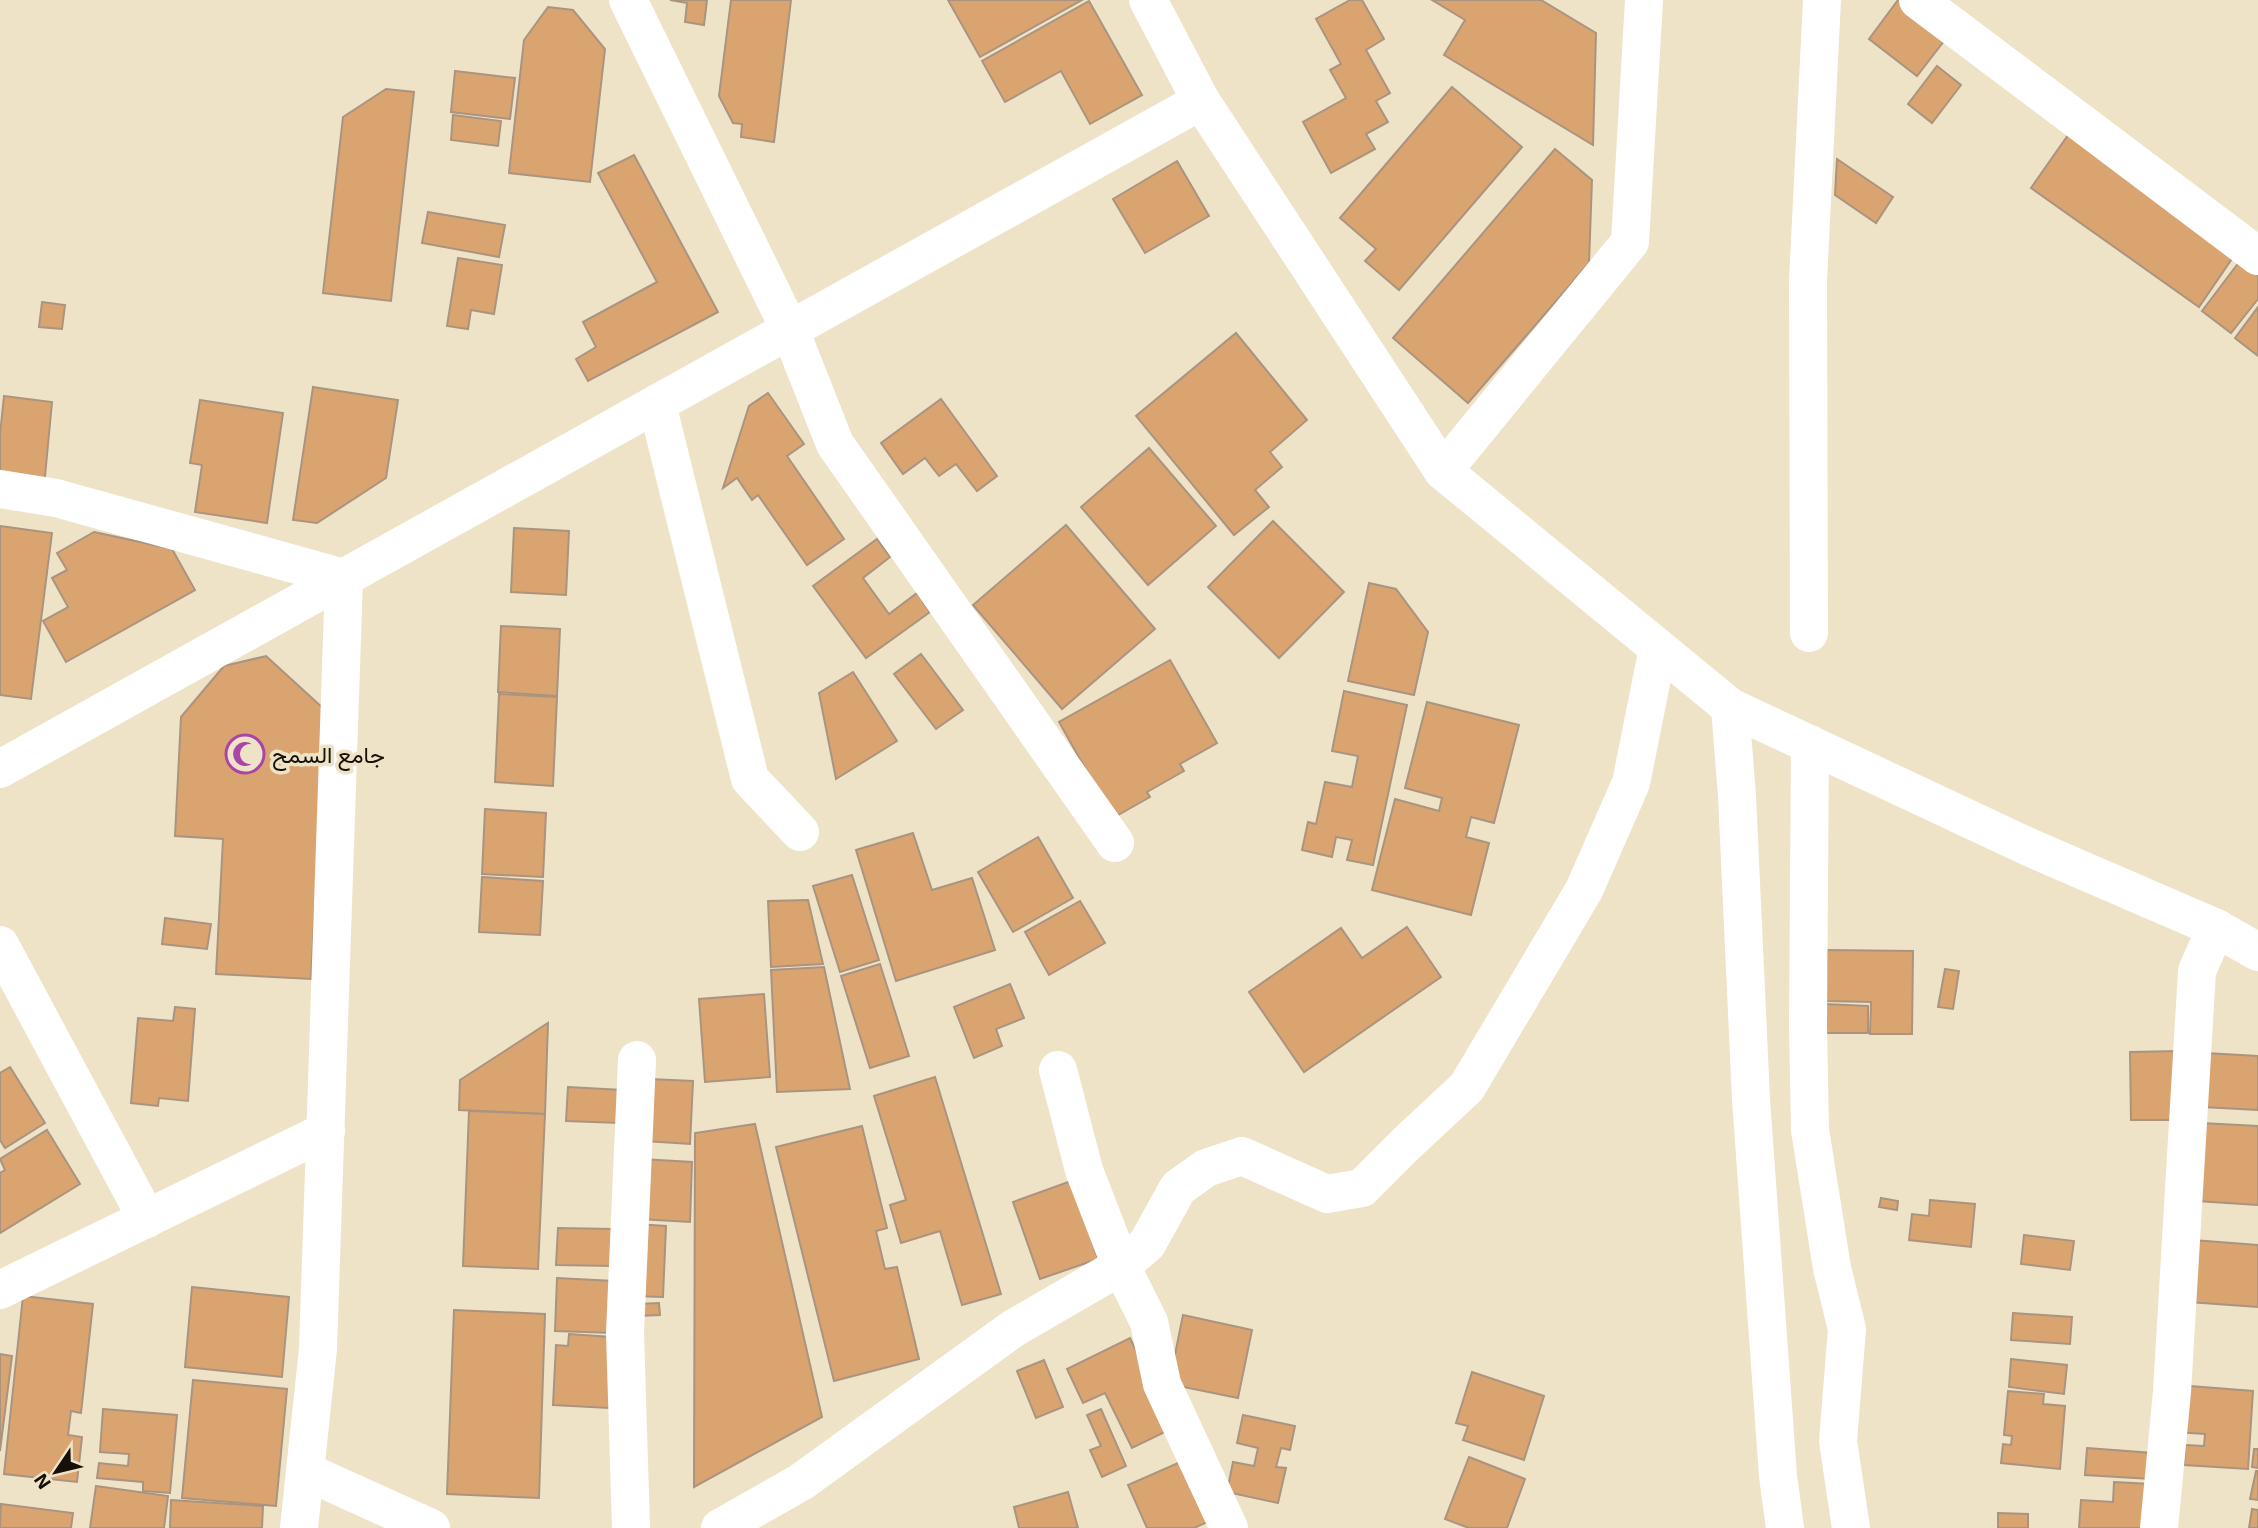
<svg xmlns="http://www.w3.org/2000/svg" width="2258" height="1528" font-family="'Exo 2',Vazirmatn,sans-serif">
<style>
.building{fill:#daa471;stroke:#aa9480;stroke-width:2}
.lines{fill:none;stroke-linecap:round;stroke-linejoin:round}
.minor{stroke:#fff;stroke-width:38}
.labels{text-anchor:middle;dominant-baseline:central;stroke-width:7;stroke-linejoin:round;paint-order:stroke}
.poi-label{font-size:23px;fill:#151107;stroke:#efe3c7;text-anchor:start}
</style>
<rect width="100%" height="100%" fill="#efe3c7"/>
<g class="building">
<polygon points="670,0 707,0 704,25 685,22 687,3"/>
<polygon points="731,0 791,0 774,142 741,137 742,124 733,123 719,96"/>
<polygon points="948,0 1082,0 980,57"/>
<polygon points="1350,0 1362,0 1384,39 1366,50 1390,93 1376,101 1388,122 1366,134 1375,149 1331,173 1303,122 1346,98 1330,70 1341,64 1316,19"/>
<polygon points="1432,0 1541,0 1596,33 1593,145 1444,55 1465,20"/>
<polygon points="1898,0 1909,0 1951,32 1917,76 1869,39"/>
<polygon points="1089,1 1142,95 1090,124 1061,71 1005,102 982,61"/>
<polygon points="548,7 573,10 605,49 590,182 509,173 524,40"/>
<polygon points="1937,66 1961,85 1932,123 1908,104"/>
<polygon points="455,71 515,78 510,119 451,112"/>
<polygon points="1452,87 1522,147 1399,290 1365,261 1376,249 1340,218"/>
<polygon points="386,89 414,92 391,301 323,293 343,117"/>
<polygon points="453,115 501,121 498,146 451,140"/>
<polygon points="2073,128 2240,247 2199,307 2031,188"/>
<polygon points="1555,149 1592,180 1589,263 1468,403 1393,338"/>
<polygon points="634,155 718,312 588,381 576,359 596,347 583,322 657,282 598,173"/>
<polygon points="1837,159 1893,197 1876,223 1835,195"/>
<polygon points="1177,161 1209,216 1145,253 1113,199"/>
<polygon points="428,212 505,225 499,257 422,243"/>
<polygon points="458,258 502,265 494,314 471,310 468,329 447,326"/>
<polygon points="2240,261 2258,275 2258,299 2231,333 2202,311"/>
<polygon points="42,302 65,305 62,329 39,327"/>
<polygon points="2258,307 2258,356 2235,338"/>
<polygon points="1236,333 1307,420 1270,452 1282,467 1255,490 1269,507 1234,535 1136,416"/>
<polygon points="313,387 398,400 386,478 317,523 293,520"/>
<polygon points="768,393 804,444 787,456 844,539 807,565 758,495 752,500 737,478 723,488 749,406"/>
<polygon points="4,396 52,402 44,487 0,482 0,434"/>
<polygon points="941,399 997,476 977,491 956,464 939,476 925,458 903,474 881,443"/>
<polygon points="200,400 283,413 267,523 195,512 202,465 190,463"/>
<polygon points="1149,448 1216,526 1148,585 1081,507"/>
<polygon points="1273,521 1344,592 1279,658 1208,587"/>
<polygon points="1066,525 1155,629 1062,709 973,605"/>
<polygon points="0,526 52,533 31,699 0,695"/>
<polygon points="514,528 569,531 566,595 511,592"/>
<polygon points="94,532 172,549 195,590 66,662 43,621 68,607 52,578 67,570 57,553"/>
<polygon points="877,539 890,557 863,578 889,614 917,593 930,612 866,658 813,586"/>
<polygon points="1369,583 1396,589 1428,632 1414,695 1348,681"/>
<polygon points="501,626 560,629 557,696 498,692"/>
<polygon points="921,654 963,710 936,729 894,674"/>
<polygon points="266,656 325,710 311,979 216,974 223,839 175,836 181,717 224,666"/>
<polygon points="1170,660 1217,743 1180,764 1184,771 1147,792 1150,797 1113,818 1059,722"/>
<polygon points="853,672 897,741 836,779 819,693"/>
<polygon points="1344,691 1407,705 1373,865 1347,860 1352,840 1336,837 1332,857 1302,850 1308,822 1316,824 1325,782 1352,787 1358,756 1332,751"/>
<polygon points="499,694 557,697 553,786 495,782"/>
<polygon points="1427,702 1519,725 1494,823 1471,817 1466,837 1489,843 1471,915 1372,890 1395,799 1439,811 1442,798 1405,788"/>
<polygon points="485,809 546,813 543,877 482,874"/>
<polygon points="913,833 932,890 972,878 995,950 896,981 856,850"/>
<polygon points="1038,837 1073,898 1013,932 978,872"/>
<polygon points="852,875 879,960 840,972 813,886"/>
<polygon points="482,877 543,881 540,935 479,932"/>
<polygon points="808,900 823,964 771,967 768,901"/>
<polygon points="1080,901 1105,943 1049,975 1025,932"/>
<polygon points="165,918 211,924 207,949 162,944"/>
<polygon points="1407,927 1441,977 1304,1072 1249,992 1341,928 1362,958"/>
<polygon points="1827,950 1913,951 1912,1034 1870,1034 1871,1002 1826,1001"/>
<polygon points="880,964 909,1056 870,1068 841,976"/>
<polygon points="824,967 850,1089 777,1092 771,970"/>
<polygon points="1945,969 1959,971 1953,1009 1938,1007"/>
<polygon points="1010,984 1024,1018 996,1029 1002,1046 974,1058 954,1007"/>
<polygon points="764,994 770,1077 705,1082 699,999"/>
<polygon points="1825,1004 1868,1006 1868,1033 1824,1033"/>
<polygon points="175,1007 195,1009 188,1101 159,1098 158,1106 131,1103 138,1018 173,1021"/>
<polygon points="548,1023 545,1114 459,1110 460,1080"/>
<polygon points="2179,1051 2180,1120 2131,1120 2130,1052"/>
<polygon points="2206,1053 2258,1056 2258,1110 2203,1107"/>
<polygon points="10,1067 45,1123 5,1148 0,1140 0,1073"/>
<polygon points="935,1077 1001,1294 962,1305 940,1231 901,1243 890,1205 906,1200 874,1096"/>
<polygon points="649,1079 693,1081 690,1144 645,1141"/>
<polygon points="568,1087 622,1090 620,1123 566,1121"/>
<polygon points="469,1111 545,1114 538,1269 463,1266"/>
<polygon points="2201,1123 2258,1126 2258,1205 2197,1201"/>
<polygon points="755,1124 822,1417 694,1487 695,1133"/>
<polygon points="862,1126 887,1228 876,1231 885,1269 897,1267 919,1359 834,1381 776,1147"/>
<polygon points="47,1130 80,1184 0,1233 0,1173 5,1170 0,1159"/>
<polygon points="641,1159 692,1162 690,1222 639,1219"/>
<polygon points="1071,1181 1098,1259 1040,1279 1013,1202"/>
<polygon points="1881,1198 1898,1201 1897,1210 1879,1207"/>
<polygon points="1930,1200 1975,1204 1971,1247 1909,1240 1912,1214 1929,1216"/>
<polygon points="636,1224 666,1226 663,1297 632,1296"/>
<polygon points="558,1228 614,1229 613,1266 556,1265"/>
<polygon points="2024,1235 2074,1241 2070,1270 2021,1264"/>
<polygon points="2193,1240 2258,1245 2258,1307 2189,1302"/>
<polygon points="557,1278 614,1281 613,1333 555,1331"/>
<polygon points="192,1287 289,1297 282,1377 185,1367"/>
<polygon points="23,1296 93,1304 81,1413 71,1411 68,1435 82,1437 77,1482 4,1474"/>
<polygon points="659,1303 660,1315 638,1316 637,1304"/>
<polygon points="454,1310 545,1314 539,1498 447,1494"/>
<polygon points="2013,1313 2072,1317 2070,1344 2011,1340"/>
<polygon points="1183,1315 1252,1330 1238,1398 1169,1384"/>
<polygon points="569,1334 612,1337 609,1408 553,1405 556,1345 568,1346"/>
<polygon points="1130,1338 1173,1428 1132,1448 1105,1393 1083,1403 1067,1369"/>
<polygon points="0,1354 12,1356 0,1451"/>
<polygon points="2011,1359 2067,1365 2064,1394 2009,1387"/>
<polygon points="1044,1360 1063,1407 1036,1418 1017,1371"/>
<polygon points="1472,1372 1544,1396 1524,1460 1463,1440 1468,1426 1456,1423"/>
<polygon points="193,1380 287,1389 276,1506 182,1498"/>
<polygon points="2190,1386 2253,1391 2248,1469 2184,1465 2185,1445 2204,1446 2205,1434 2175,1432"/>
<polygon points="2008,1391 2044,1394 2043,1404 2065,1406 2060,1469 2001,1463 2003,1444 2011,1445 2012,1436 2004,1435"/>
<polygon points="103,1409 177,1415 170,1493 143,1491 143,1482 97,1478 99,1463 128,1466 129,1454 100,1452"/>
<polygon points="1101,1409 1126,1466 1102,1477 1090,1450 1101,1446 1087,1415"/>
<polygon points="1243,1415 1295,1426 1290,1450 1281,1448 1276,1467 1286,1468 1278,1503 1227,1492 1233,1462 1254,1466 1258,1448 1237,1443"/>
<polygon points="2087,1448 2153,1453 2151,1479 2085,1475"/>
<polygon points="2254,1449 2258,1449 2258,1468 2252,1467"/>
<polygon points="1469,1457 1525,1479 1507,1528 1469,1528 1445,1519"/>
<polygon points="1187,1459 1214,1519 1194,1528 1147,1528 1128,1485"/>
<polygon points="2256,1471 2258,1471 2258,1500 2250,1499"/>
<polygon points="2114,1482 2151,1484 2148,1528 2079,1528 2081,1500 2113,1502"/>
<polygon points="96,1486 168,1496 164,1528 90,1528"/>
<polygon points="1068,1492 1078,1528 1019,1528 1014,1507"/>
<polygon points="171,1500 263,1506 262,1528 170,1528"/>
<polygon points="1,1504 73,1513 71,1528 0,1528"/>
<polygon points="2252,1509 2258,1510 2258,1528 2249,1528"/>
<polygon points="1998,1513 2028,1514 2028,1528 1998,1528"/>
</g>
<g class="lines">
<g class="minor">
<polyline points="628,0 790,330 835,444 1115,843"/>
<polyline points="1148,0 1201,101 1443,471 1730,707 2031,848 2216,928 2258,952"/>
<polyline points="1918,0 2258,256"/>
<polyline points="657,404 750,779 800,832"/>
<polyline points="1443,471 1630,242 1644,0"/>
<polyline points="0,489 56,498 344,578 318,1349 299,1528"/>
<polyline points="1809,633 1808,281 1822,0"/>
<polyline points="1730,707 1737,796 1751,1099 1778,1476 1785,1528"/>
<polyline points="1810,744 1808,1026 1810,1130 1832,1268 1847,1329 1838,1441 1851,1528"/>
<polyline points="0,769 1201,101"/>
<polyline points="0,945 147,1219"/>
<polyline points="1058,1070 1084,1170 1121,1266 1149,1322 1162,1384 1229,1528"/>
<polyline points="0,1290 326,1131"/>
<polyline points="305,1471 431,1528"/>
<polyline points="631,1528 625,1333 637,1060"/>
<polyline points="720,1528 801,1482 1014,1328 1121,1266 1147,1244 1178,1188 1206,1168 1242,1156 1327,1194 1362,1188 1407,1143 1467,1087 1584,890 1631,783 1658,648"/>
<polyline points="2159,1528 2172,1392 2197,971 2216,928"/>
</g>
</g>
<defs>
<symbol id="mosque-ring" viewBox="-11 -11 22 22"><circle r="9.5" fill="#efe3c7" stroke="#ab44a8" stroke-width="1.5"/><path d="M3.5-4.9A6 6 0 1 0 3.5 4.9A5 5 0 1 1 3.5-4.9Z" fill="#ab44a8"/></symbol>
</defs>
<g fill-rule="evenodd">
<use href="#mosque-ring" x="223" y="732" width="44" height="44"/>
</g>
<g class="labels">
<g class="poi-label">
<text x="272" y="754">جامع السمح</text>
</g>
</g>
<g transform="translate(56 1472) rotate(235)" stroke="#efe3c7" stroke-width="5" paint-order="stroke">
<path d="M0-5L12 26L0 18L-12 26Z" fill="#151107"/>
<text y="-10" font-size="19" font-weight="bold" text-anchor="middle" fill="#151107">N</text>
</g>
</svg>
